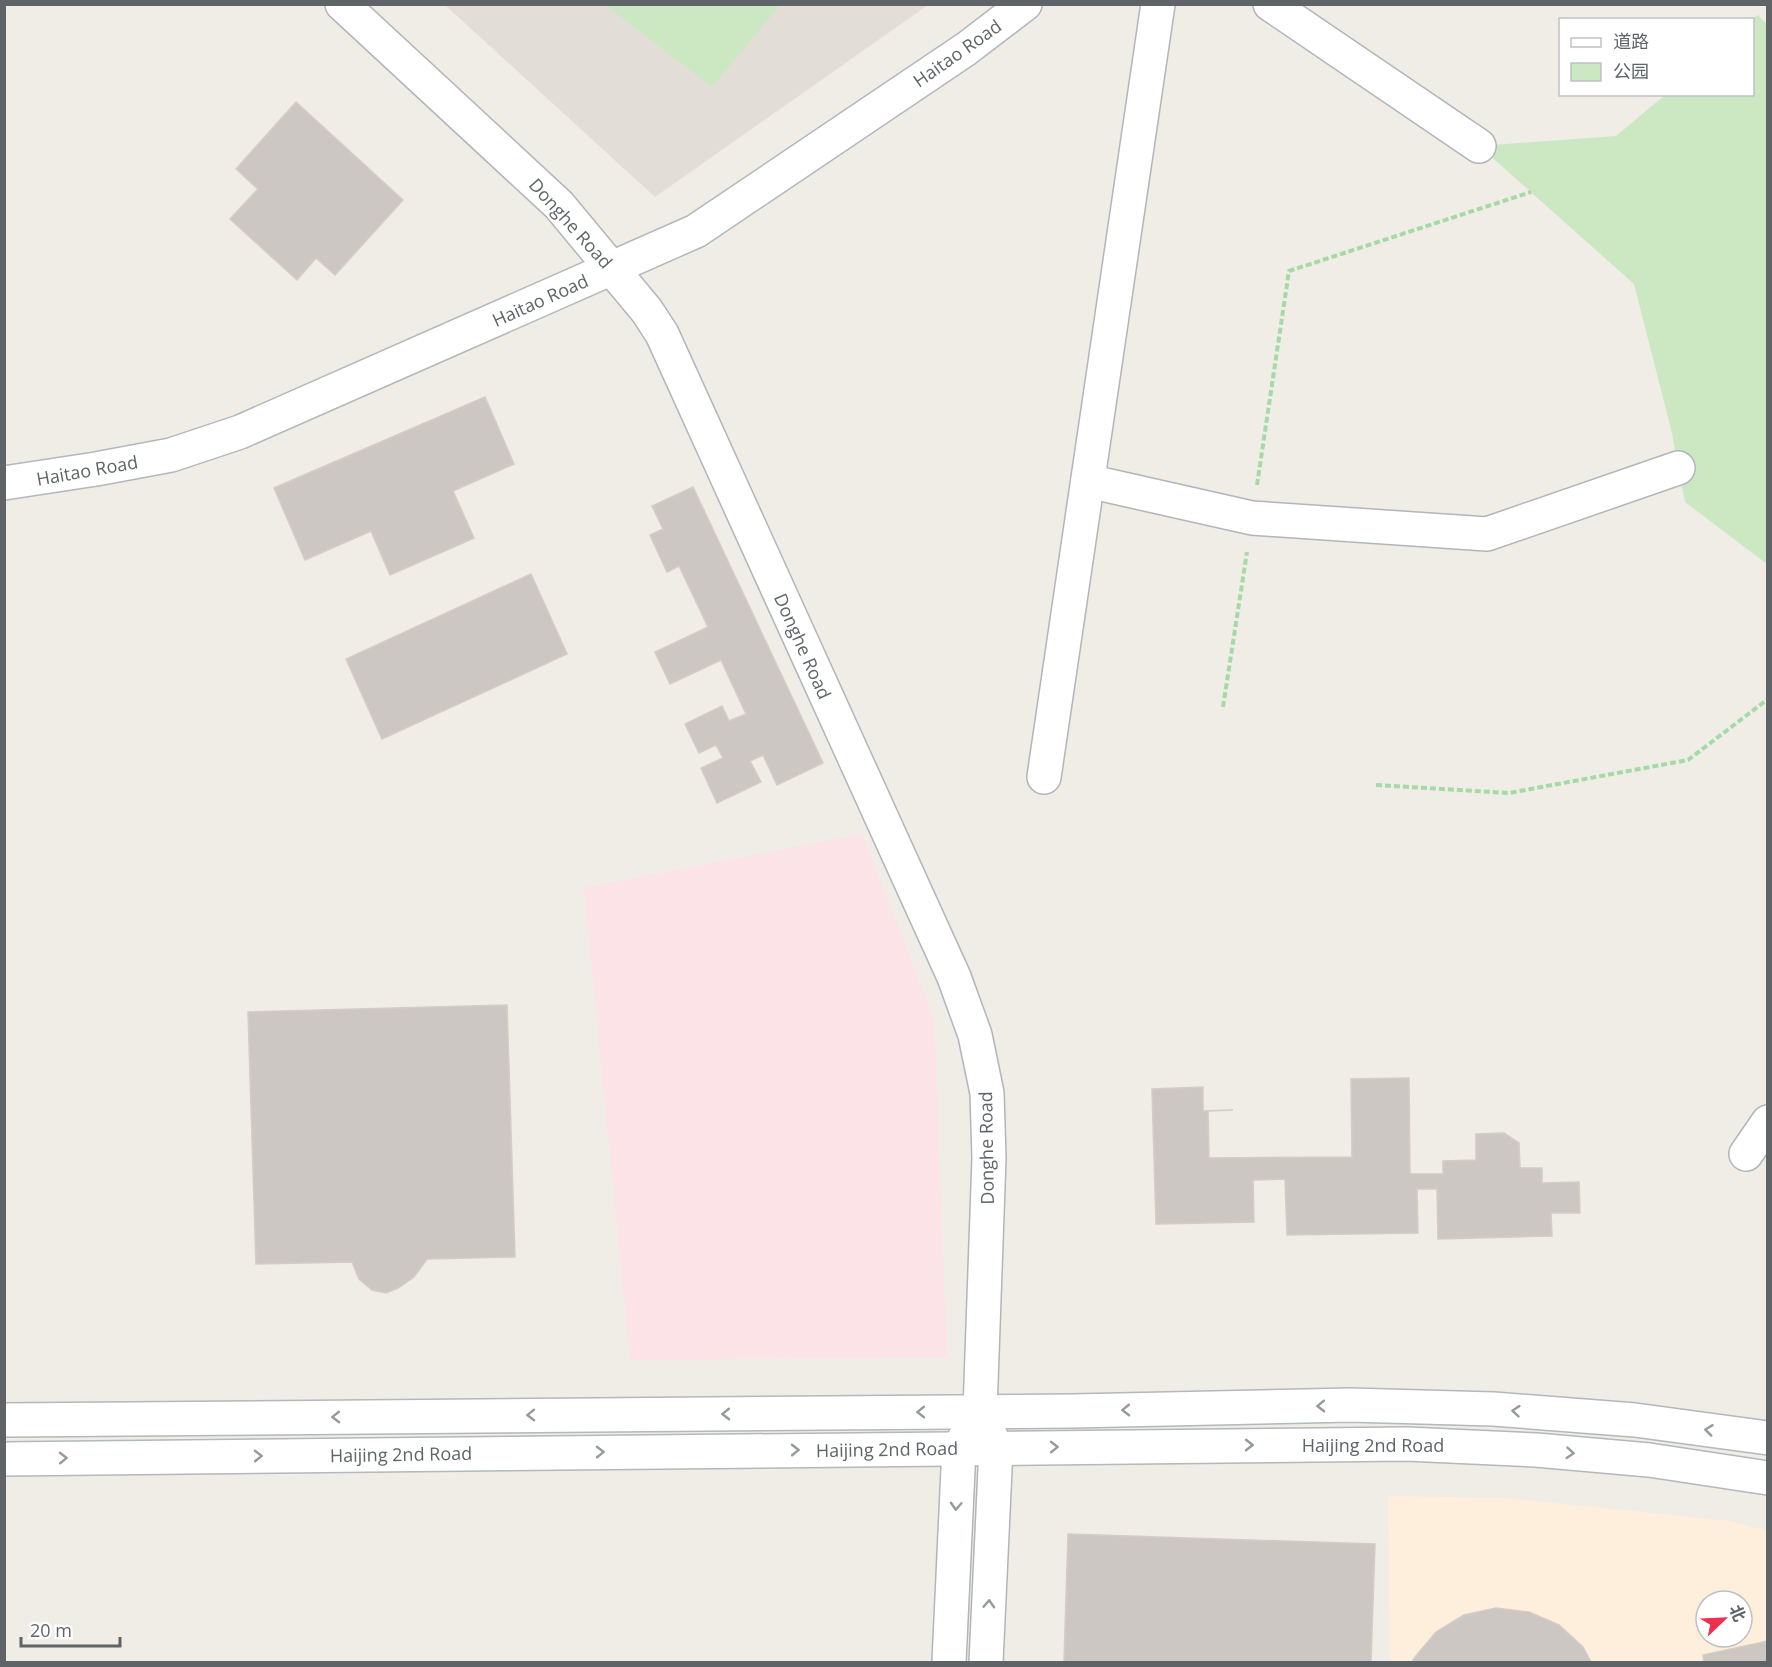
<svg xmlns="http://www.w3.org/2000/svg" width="1772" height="1667" font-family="'Open Sans','Noto Sans SC',sans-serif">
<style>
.commercial{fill:#feefdd;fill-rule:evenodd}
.education{fill:#e3ddd7}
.medical{fill:#fce3e7}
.green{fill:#cbe8c3}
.building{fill:#ccc7c3;stroke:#d5ccc4;stroke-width:1.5}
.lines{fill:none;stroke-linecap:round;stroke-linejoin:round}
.street-casing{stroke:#b1b6b9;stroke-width:36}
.secondary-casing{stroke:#b2b8bb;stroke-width:36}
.path{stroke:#a5daa7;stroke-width:4;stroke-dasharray:6 3;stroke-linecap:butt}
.street{stroke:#fff;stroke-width:33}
.secondary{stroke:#fff;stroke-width:33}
.oneway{stroke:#969a9c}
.labels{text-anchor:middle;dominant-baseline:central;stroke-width:4.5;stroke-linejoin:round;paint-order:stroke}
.street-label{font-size:18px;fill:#5e6467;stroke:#fff}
</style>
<rect width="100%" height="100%" fill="#f0ece6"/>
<path class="commercial" d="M1388 1496 1506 1498 1730 1521 1767 1531V1662H1390ZM1706 1601H1742V1637H1706Z"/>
<polygon class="education" points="445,5 928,5 655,197"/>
<polygon class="medical" points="862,834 934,1019 947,1357 630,1360 584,888"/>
<g class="green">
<polygon points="605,5 780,5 712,87"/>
<polygon points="1758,15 1767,24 1767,564 1685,502 1672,433 1634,284 1479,146 1616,136 1665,95 1752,94 1752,19"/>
</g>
<g class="building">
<polygon points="296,102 403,200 335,275 316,258 297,280 230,219 258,189 236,169"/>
<polygon points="485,397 514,464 453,491 474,538 390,575 371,531 305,560 274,488"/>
<polygon points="693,487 823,763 777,785 763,755 750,761 761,782 717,803 701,768 723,758 716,745 699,753 685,724 722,706 729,721 746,714 721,660 670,684 655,652 708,627 679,566 667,572 650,535 663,529 652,506"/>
<polygon points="531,574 567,654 382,739 346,659"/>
<polygon points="507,1005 515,1257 427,1259 414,1277 398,1288 386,1293 372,1290 359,1279 352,1262 256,1264 248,1012"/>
<polygon points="1409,1078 1410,1174 1443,1174 1443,1161 1476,1160 1476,1134 1504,1133 1519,1143 1520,1168 1542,1168 1542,1183 1579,1182 1580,1213 1551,1213 1552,1236 1438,1239 1437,1189 1417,1189 1418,1233 1287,1235 1285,1179 1253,1180 1254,1222 1156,1224 1152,1089 1203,1087 1203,1111 1233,1110 1208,1111 1209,1158 1352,1157 1351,1079"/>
<polygon points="1068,1534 1375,1544 1371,1662 1064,1662"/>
<polygon points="1496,1608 1529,1612 1559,1625 1583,1647 1591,1662 1412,1662 1415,1657 1436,1632 1464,1615"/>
<polygon points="1768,1641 1768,1662 1704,1662 1703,1655"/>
</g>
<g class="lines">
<defs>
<g id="street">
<polyline points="342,4 559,205 647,311 662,334 954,977 975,1035 987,1093 989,1158 980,1411 996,1448 986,1662"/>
<polyline points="1270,4 1479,146"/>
<polyline points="1088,481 1252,518 1487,534 1678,468"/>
<polyline points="1044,777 1158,4"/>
<polyline points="1746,1154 1768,1122"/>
<polyline points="949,1662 959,1448 973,1423"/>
</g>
<g id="secondary">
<polyline points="4,483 96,469 171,455 240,432 696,231 966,49 1025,4"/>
<polyline points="4,1420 1073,1411 1350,1405 1493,1409 1635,1420 1768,1438"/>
<polyline points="4,1459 1407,1444 1536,1450 1649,1460 1768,1478"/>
</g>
</defs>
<use href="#street" class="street-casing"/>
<use href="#secondary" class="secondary-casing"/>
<g class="path">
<polyline points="1257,485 1289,271 1531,192"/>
<polyline points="1223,707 1247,552"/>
<polyline points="1376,785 1509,793 1688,760 1768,699"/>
</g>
<use href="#street" class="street"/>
<use href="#secondary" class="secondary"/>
</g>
<defs><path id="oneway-chevron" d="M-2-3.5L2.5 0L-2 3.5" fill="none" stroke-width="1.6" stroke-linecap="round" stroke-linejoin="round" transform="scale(1.5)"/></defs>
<g class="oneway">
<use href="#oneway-chevron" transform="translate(1321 1406) rotate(179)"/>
<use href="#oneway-chevron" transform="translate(1126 1410) rotate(179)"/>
<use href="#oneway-chevron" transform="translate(1516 1411) rotate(-175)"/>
<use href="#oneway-chevron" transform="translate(921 1412) rotate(179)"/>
<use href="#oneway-chevron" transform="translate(726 1414) rotate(179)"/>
<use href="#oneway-chevron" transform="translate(531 1415) rotate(179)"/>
<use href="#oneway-chevron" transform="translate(336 1417) rotate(179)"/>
<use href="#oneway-chevron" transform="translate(1709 1430) rotate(-173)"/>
<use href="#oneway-chevron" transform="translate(1249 1445)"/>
<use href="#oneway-chevron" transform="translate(1054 1447) rotate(-1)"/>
<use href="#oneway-chevron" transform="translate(795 1450) rotate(-1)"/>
<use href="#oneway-chevron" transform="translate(600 1452) rotate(-1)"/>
<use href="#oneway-chevron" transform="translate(1570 1453) rotate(5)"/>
<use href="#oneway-chevron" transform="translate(258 1456) rotate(-1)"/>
<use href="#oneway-chevron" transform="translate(63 1458) rotate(-1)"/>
<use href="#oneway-chevron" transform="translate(956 1506) rotate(93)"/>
<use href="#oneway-chevron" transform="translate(989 1604) rotate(-87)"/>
</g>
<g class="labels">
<g class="street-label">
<text transform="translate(957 53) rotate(-35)">Haitao Road</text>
<text transform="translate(571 223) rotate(48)">Donghe Road</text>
<text transform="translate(540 300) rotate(-24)">Haitao Road</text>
<text transform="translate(87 470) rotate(-10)">Haitao Road</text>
<text transform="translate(803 646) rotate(66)">Donghe Road</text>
<text transform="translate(986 1148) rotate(-91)">Donghe Road</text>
<text x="1373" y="1445">Haijing 2nd Road</text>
<text transform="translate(887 1449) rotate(-1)">Haijing 2nd Road</text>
<text transform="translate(401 1454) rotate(-1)">Haijing 2nd Road</text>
</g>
</g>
<rect width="1772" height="1667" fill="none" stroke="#5e6467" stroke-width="12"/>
<rect x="1559" y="18" width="195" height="78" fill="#ffffff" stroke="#bfc1c2" stroke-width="1.5"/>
<rect x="1571" y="38" width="30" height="9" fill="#ffffff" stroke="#bfc1c2" stroke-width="1.5"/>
<text x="1613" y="48" font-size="18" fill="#5e6467">道路</text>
<rect x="1571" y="63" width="30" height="18" fill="#cbe8c3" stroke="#bfc1c2" stroke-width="1.5"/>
<text x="1613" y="78" font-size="18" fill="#5e6467">公园</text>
<g transform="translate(1724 1619) rotate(67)"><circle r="28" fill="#ffffff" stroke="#bfc1c2" stroke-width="1.5"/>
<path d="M0-4.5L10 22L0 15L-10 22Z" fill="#ed304e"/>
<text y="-9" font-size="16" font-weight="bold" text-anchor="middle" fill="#5e6467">北</text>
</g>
<path d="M21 1637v9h99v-9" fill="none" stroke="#5e6467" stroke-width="3"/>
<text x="30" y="1637" font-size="18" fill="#5e6467" stroke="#ffffff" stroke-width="4.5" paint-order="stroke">20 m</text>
</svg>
